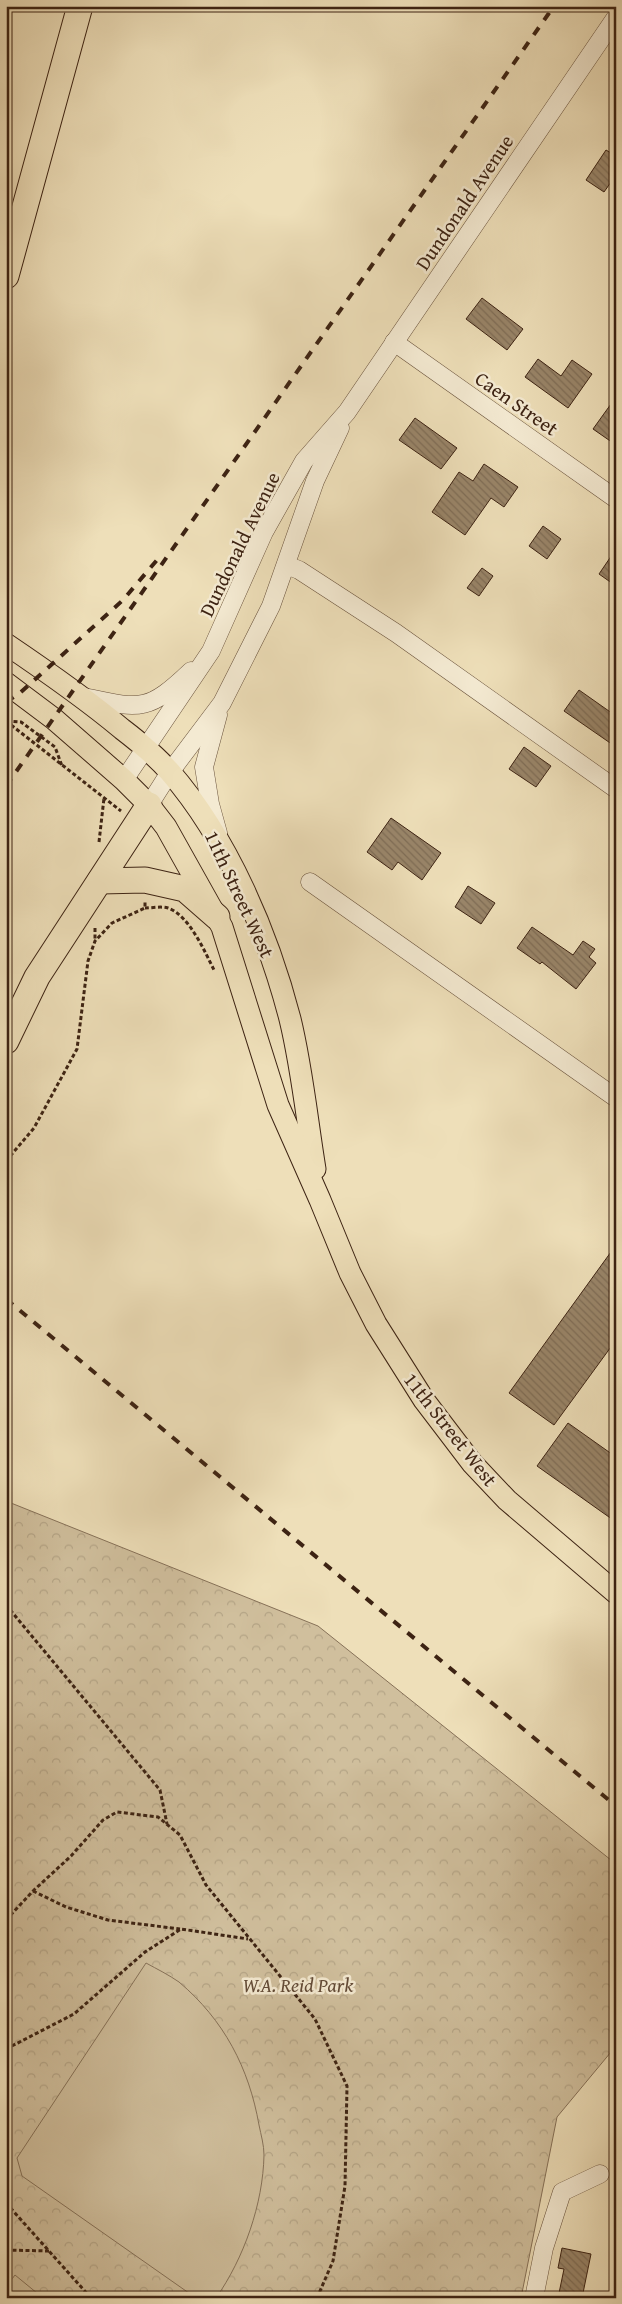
<svg xmlns="http://www.w3.org/2000/svg" width="622" height="2304" font-family="'Gentium Book Plus',serif">
<style>
.park{fill:url(#park-crowns);stroke:#867158}
.garden{fill:#d0bf9d;stroke:#867158}
.building{fill:url(#building-back-hatch);stroke:#3d2313}
.lines{fill:none;stroke-linecap:round;stroke-linejoin:round}
.minor-casing{stroke:#69523c;stroke-width:19}
.major-casing{stroke:#3d2313;stroke-width:23}
.highway-casing{stroke:#3d2313;stroke-width:27}
.path{stroke:#3d2313;stroke-width:3;stroke-dasharray:4 2.5;stroke-linecap:butt}
.minor{stroke:#f4ead2;stroke-width:18}
.major{stroke:#eedfb9;stroke-width:21}
.highway{stroke:#eedfb9;stroke-width:25}
.rail{stroke:#3d2313;stroke-width:4;stroke-dasharray:9 9;stroke-linecap:butt}
.labels{text-anchor:middle;dominant-baseline:central;stroke-width:5;stroke-linejoin:round;paint-order:stroke}
.street-label{font-size:20px;fill:#3d2313;stroke:#f4ead2}
.park-label{font-size:20px;font-style:italic;fill:#624a36;stroke:#f4ead2}
</style>
<defs>
<pattern id="park-crowns" width="20" height="18" patternUnits="userSpaceOnUse" patternTransform="scale(1.25)"><rect width="20" height="18" fill="#d0bf9d"/><path d="M2 6a3 3 0 1 1 6 0M12 15a3 3 0 1 1 6 0" fill="none" stroke="#b4a486"/></pattern>
<pattern id="building-back-hatch" width="6" height="6" patternUnits="userSpaceOnUse" patternTransform="scale(1.25)"><rect width="6" height="6" fill="#998569"/><path d="M-1 5l2 2M0 0l6 6M5-1l2 2" fill="none" stroke="#7e6c55"/></pattern>
</defs>
<rect width="100%" height="100%" fill="#eedfb9"/>
<filter id="stains"><feTurbulence type="fractalNoise" baseFrequency=".004" numOctaves="4"/><feColorMatrix values="0 0 0 0 .2 0 0 0 0 .09 0 0 0 0 .02 0 0 0 .5 -.17"/></filter>
<radialGradient id="worn" r=".72"><stop offset=".6" stop-color="#630" stop-opacity="0"/><stop offset="1" stop-color="#630" stop-opacity=".3"/></radialGradient>
<polygon class="park" points="6,1501 318,1626 616,1864 616,2046 557,2117 521,2298 6,2298"/>
<g class="garden">
<path d="M146 1963C157 1969 169 1975 179 1982 224 2020 249 2068 259 2125 261 2135 264 2145 264 2155 263 2204 244 2258 216 2298H196L22 2176 17 2158Z"/>
<polygon points="15,2275 43,2298 6,2298 6,2287"/>
</g>
<g class="building">
<polygon points="606,150 616,156 616,175 604,192 586,180"/>
<polygon points="482,298 523,329 507,350 466,319"/>
<polygon points="538,359 561,376 572,360 592,374 568,408 525,377"/>
<polygon points="616,397 616,445 593,429"/>
<polygon points="415,418 457,448 441,469 399,440"/>
<polygon points="484,464 518,487 504,507 491,498 465,535 432,512 459,472 473,481"/>
<polygon points="543,526 561,539 547,559 529,546"/>
<polygon points="616,549 616,586 599,574"/>
<polygon points="482,568 493,576 479,596 467,588"/>
<polygon points="579,690 616,716 616,747 564,711"/>
<polygon points="524,747 551,766 536,787 509,769"/>
<polygon points="391,818 441,853 422,880 398,862 392,870 367,852"/>
<polygon points="468,886 495,903 481,924 455,907"/>
<polygon points="532,927 573,955 583,941 595,949 589,957 596,963 576,989 542,962 540,964 517,948"/>
<polygon points="616,1245 616,1340 554,1425 509,1393"/>
<polygon points="568,1423 616,1457 616,1522 537,1466"/>
<polygon points="562,2248 591,2254 582,2298 558,2298 564,2269 558,2268"/>
</g>
<g class="lines">
<defs>
<g id="minor">
<polyline points="394,342 616,499"/>
<polyline points="286,565 299,570 396,633 616,789"/>
<path d="M84 697C140 709 147 713 191 671"/>
<polyline points="124,780 211,651 264,532 304,461 347,412 616,17"/>
<polyline points="149,805 170,772 222,703 271,606 315,481 340,428"/>
<polyline points="218,833 210,804 204,767 218,715"/>
<polyline points="310,882 616,1098"/>
<polyline points="534,2298 544,2248 562,2192 600,2174"/>
</g>
<g id="major">
<path d="M6 644C46 671 85 698 122 729 139 742 156 756 170 772 228 839 268 934 290 1019 302 1068 307 1120 315 1169"/>
<polyline points="6,683 54,719 124,780 149,805 166,827 222,927 278,1105 320,1200 350,1273 376,1324 424,1400 472,1463 507,1500 616,1593"/>
</g>
<g id="highway">
<polyline points="6,276 80,6"/>
<polyline points="100,881 145,880 185,889 217,917"/>
<polyline points="6,1041 37,977 149,805"/>
</g>
</defs>
<use href="#minor" class="minor-casing"/>
<use href="#major" class="major-casing"/>
<use href="#highway" class="highway-casing"/>
<g class="path">
<polyline points="6,721 121,811"/>
<polyline points="7,721 21,722 55,747 62,766"/>
<polyline points="99,842 104,798"/>
<path d="M145 908C152 908 161 906 168 908 189 915 205 952 214 970"/>
<polyline points="95,928 95,941"/>
<polyline points="6,1161 34,1128 77,1049 88,961 95,941 112,923 145,908 145,900"/>
<polyline points="6,1605 160,1790 167,1824"/>
<polyline points="33,1891 66,1907 108,1920 180,1929"/>
<polyline points="6,1920 33,1891 71,1856 103,1820 117,1812 158,1817 180,1835 206,1885 315,2019 347,2086 345,2186 333,2261 317,2298"/>
<polyline points="6,2049 74,2014 145,1952 181,1929 248,1939"/>
<polyline points="6,2203 91,2298"/>
<polyline points="6,2250 49,2251"/>
</g>
<use href="#minor" class="minor"/>
<use href="#major" class="major"/>
<use href="#highway" class="highway"/>
<g class="rail">
<polyline points="6,702 20,693 123,600 157,560"/>
<polyline points="6,786 554,6"/>
<polyline points="6,1299 616,1806"/>
</g>
</g>
<g class="labels">
<g class="street-label">
<text transform="translate(464 202) rotate(-56)">Dundonald Avenue</text>
<text transform="translate(517 403) rotate(35)">Caen Street</text>
<text transform="translate(239 544) rotate(-64)">Dundonald Avenue</text>
<text transform="translate(240 894) rotate(65)">11th Street West</text>
<text transform="translate(451 1429) rotate(52)">11th Street West</text>
</g>
<g class="park-label">
<text x="298" y="1984">W.A. Reid Park</text>
</g>
</g>
<rect width="622" height="2304" fill="none" stroke="#eedfb9" stroke-width="25"/>
<rect x="8" y="8" width="607" height="2289" fill="none" stroke="#3d2313" stroke-width="2.5"/>
<rect x="12" y="12" width="597" height="2279" fill="none" stroke="#3d2313"/>
<rect width="100%" height="100%" filter="url(#stains)"/>
<rect width="100%" height="100%" fill="url(#worn)"/>
</svg>
